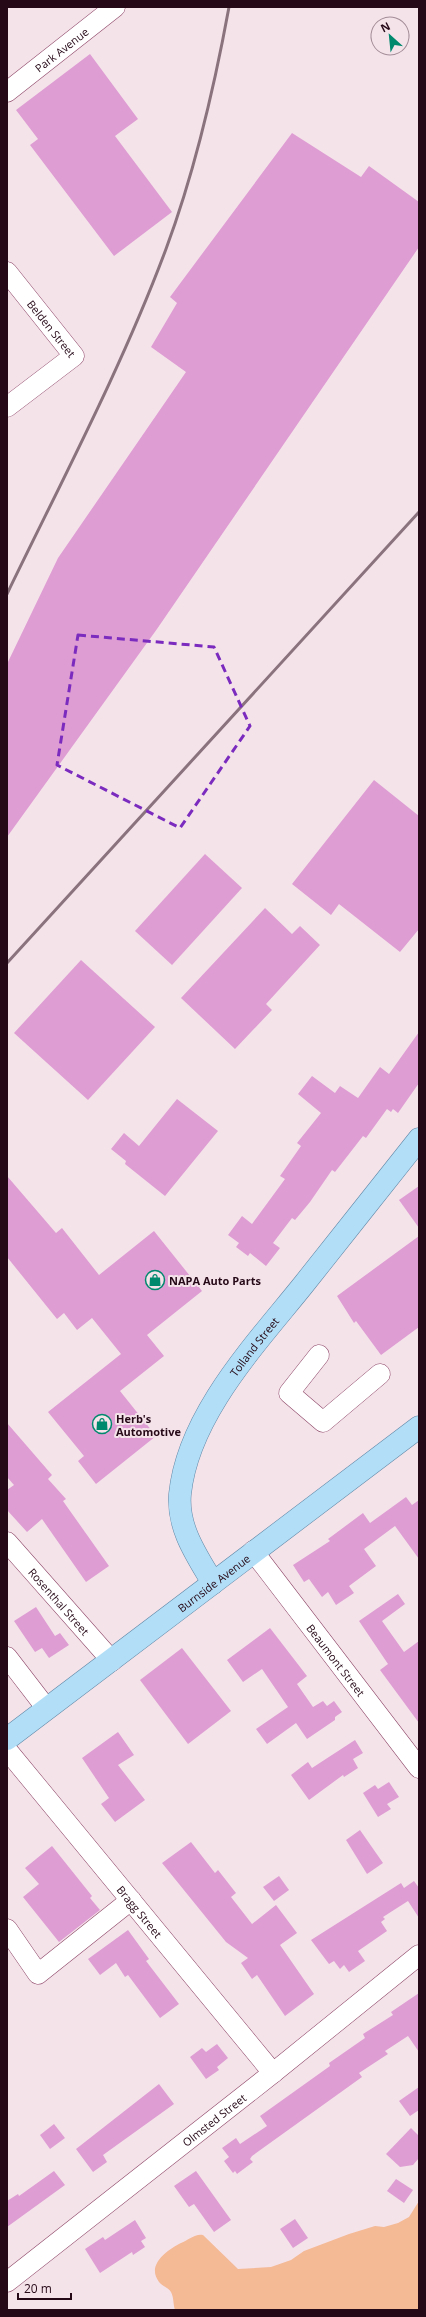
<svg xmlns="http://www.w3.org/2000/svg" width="426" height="2317" font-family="'Open Sans',sans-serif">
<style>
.green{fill:#f4b995}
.building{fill:#de9dd3}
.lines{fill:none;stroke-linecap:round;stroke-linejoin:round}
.minor-casing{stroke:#8d4667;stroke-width:21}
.major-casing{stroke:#6086a5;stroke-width:23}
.minor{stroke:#fff;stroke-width:20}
.major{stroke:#b2dff7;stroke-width:22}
.rail{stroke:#8b737e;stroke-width:3}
.marked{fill:none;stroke:#7b2cbf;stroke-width:3;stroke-dasharray:8 5;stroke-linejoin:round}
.labels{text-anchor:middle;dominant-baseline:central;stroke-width:4;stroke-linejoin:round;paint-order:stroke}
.street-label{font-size:11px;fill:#260917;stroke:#f5e3ea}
.poi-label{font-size:11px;font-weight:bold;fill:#260917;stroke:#f5e3ea;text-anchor:start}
</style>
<rect width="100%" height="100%" fill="#f5e3ea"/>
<path class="green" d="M419 2201V2310H175C173 2304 174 2298 171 2292 168 2287 163 2287 159 2282 146 2265 167 2250 181 2243 188 2240 196 2233 203 2235L238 2269 271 2267 291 2260 304 2251 349 2234 375 2226 384 2227 398 2223 409 2217Z"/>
<g class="building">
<polygon points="90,54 138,119 115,136 172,212 114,256 30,145 38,139 16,110"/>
<polygon points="292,133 361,177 369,166 419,202 419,247 157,629 7,837 7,664 58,558 186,372 151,347 177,303 170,297"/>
<polygon points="374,780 419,816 419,929 400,952 339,904 331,915 292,884"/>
<polygon points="205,854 242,888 172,965 135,931"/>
<polygon points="265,908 292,934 300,926 320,945 266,1004 272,1010 235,1049 181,998"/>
<polygon points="81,960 155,1027 88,1100 14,1033"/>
<polygon points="419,1032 419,1083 398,1113 393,1109 391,1112 387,1109 366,1138 363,1136 335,1172 332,1170 310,1202 295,1220 292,1218 273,1243 280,1248 266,1266 250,1253 248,1256 236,1247 239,1243 228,1235 242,1216 252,1224 285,1179 280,1176 301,1146 297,1143 321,1113 298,1094 312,1076 335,1093 340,1086 358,1098 380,1067 389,1074"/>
<polygon points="177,1099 218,1131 165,1196 125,1164 126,1161 111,1149 124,1133 139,1146"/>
<polygon points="7,1176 56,1233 62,1228 99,1275 154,1231 202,1291 147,1335 164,1356 120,1391 156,1436 96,1484 78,1461 84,1456 48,1412 121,1354 92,1318 77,1330 64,1313 57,1319 7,1257"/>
<polygon points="419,1186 419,1228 399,1200"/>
<polygon points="419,1236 419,1327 381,1355 356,1321 354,1323 337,1296"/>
<polygon points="7,1423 52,1475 48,1479 66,1499 63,1501 109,1566 86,1582 42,1519 27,1532 7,1510 7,1490 14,1485 7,1477"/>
<polygon points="406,1497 412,1505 419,1500 419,1559 395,1526 364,1549 376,1566 349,1586 354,1593 336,1605 328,1592 322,1597 309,1579 304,1582 293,1565 330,1541 328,1539 363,1513 370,1523"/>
<polygon points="398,1594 405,1604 382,1621 404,1652 419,1641 419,1723 380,1670 388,1664 359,1621"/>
<polygon points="36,1607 55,1636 60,1633 69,1645 49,1658 42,1648 35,1652 14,1621"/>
<polygon points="270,1628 307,1676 297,1684 313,1707 323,1701 327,1706 334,1701 342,1712 335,1717 335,1720 307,1739 296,1723 267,1744 256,1729 288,1707 262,1669 243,1682 227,1660"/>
<polygon points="182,1648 231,1711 188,1744 140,1680"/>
<polygon points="118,1732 134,1755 118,1765 145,1800 115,1822 101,1804 109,1798 82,1758"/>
<polygon points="355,1740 363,1753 353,1759 358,1768 344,1777 343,1775 309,1800 291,1775 308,1762 312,1768"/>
<polygon points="389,1782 399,1797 387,1804 391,1809 378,1817 363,1793 375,1785 378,1789"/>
<polygon points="360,1830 383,1863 367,1874 346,1840"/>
<polygon points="191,1842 215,1873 218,1870 236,1893 231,1897 252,1924 276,1905 297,1933 280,1945 314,1994 285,2016 257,1975 252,1979 241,1963 248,1958 226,1942 162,1863"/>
<polygon points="52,1846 92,1896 90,1898 100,1910 59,1942 23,1897 39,1884 25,1868"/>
<polygon points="279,1876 289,1890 274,1901 263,1887"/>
<polygon points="414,1881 419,1888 419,1918 408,1901 383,1917 385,1919 381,1922 387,1931 358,1951 365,1961 349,1972 344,1965 340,1969 334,1961 329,1964 311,1940 401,1883 404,1888"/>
<polygon points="128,1930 149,1959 146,1961 179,2004 160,2018 128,1975 125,1977 116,1963 100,1975 88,1959"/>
<polygon points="419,1993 419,2052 408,2036 385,2051 388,2054 359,2073 362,2077 252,2156 250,2159 253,2162 237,2174 235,2171 233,2173 224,2161 229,2157 222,2148 236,2138 240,2144 267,2126 260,2116 330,2066 329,2063 365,2038 363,2034 393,2015 391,2012"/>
<polygon points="217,2044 228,2058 217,2067 219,2070 206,2079 190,2057 202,2048 206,2052"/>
<polygon points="159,2084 174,2104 103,2155 107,2162 93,2172 76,2149"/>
<polygon points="419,2087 419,2110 410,2116 399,2101"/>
<polygon points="54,2124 65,2138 50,2149 40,2135"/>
<polygon points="411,2128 419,2136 419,2158 413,2165 400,2167 386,2154"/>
<polygon points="54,2171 65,2185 7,2227 7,2201 18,2194 19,2196"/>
<polygon points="196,2171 231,2220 214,2232 194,2204 189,2207 174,2186"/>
<polygon points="396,2179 413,2190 404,2203 387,2191"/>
<polygon points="295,2219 308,2238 293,2248 280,2229"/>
<polygon points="135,2220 146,2238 141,2241 145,2247 133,2255 132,2252 100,2273 85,2249 103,2237 105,2240"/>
</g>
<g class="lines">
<defs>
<g id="minor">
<path id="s1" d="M7 92 115 7"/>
<path id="s2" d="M7 272 74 356 7 407"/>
<polyline points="319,1355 289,1393 323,1422 380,1374"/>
<path id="s3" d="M7 1542 112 1661"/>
<path id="s4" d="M253 1551 419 1768"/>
<polyline points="7,1657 47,1709"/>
<path id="s5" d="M7 1750 273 2073"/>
<polyline points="7,1929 38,1974 131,1900"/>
<path id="s6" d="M7 2282 273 2073 419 1955"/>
</g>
<g id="major">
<path id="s7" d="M213 1583C197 1556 177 1528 180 1494 188 1415 256 1344 304 1284 342 1236 381 1187 419 1139"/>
<path id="s8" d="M7 1739 419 1427"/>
</g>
</defs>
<use href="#minor" class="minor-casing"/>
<use href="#major" class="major-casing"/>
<use href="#minor" class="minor"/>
<use href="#major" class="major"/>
<g class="rail">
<path d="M7 594C62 480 122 367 166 249 195 171 214 89 229 7"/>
<polyline points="7,963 419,512"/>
</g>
</g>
<path class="marked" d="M78 635 214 647 250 726 180 828 57 765Z"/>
<defs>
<symbol id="shop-ring" viewBox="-11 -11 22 22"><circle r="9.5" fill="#f5e3ea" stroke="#01896e" stroke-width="1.5"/><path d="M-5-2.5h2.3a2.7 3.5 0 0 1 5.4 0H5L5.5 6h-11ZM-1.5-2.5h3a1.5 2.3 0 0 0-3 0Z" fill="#01896e"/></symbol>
</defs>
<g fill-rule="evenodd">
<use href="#shop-ring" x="144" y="1269" width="22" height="22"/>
<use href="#shop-ring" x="91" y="1413" width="22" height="22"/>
</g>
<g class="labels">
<g class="street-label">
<text stroke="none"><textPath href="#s1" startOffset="69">Park Avenue</textPath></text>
<text stroke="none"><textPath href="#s2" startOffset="72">Belden Street</textPath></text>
<text stroke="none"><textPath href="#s7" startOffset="264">Tolland Street</textPath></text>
<text stroke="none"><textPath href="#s8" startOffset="259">Burnside Avenue</textPath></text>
<text stroke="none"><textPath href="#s3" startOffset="79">Rosenthal Street</textPath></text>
<text stroke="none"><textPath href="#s4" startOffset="137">Beaumont Street</textPath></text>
<text stroke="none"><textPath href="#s5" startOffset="209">Bragg Street</textPath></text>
<text stroke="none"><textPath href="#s6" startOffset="263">Olmsted Street</textPath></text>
</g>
<g class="poi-label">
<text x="169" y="1280">NAPA Auto Parts</text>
<text x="116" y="1418">Herb's<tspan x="116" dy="13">Automotive</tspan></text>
</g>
</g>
<rect width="426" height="2317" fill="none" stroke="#260917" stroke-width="16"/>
<g transform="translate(390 36) rotate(333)"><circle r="19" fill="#f5e3ea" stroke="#a28c96"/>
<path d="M0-3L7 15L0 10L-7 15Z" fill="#01896e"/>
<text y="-6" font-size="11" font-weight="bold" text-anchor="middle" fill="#260917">N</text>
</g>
<path d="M18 2293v6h53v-6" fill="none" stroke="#260917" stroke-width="2"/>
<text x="24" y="2293" font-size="12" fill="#260917" stroke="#f5e3ea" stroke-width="3" paint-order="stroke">20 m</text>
</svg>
